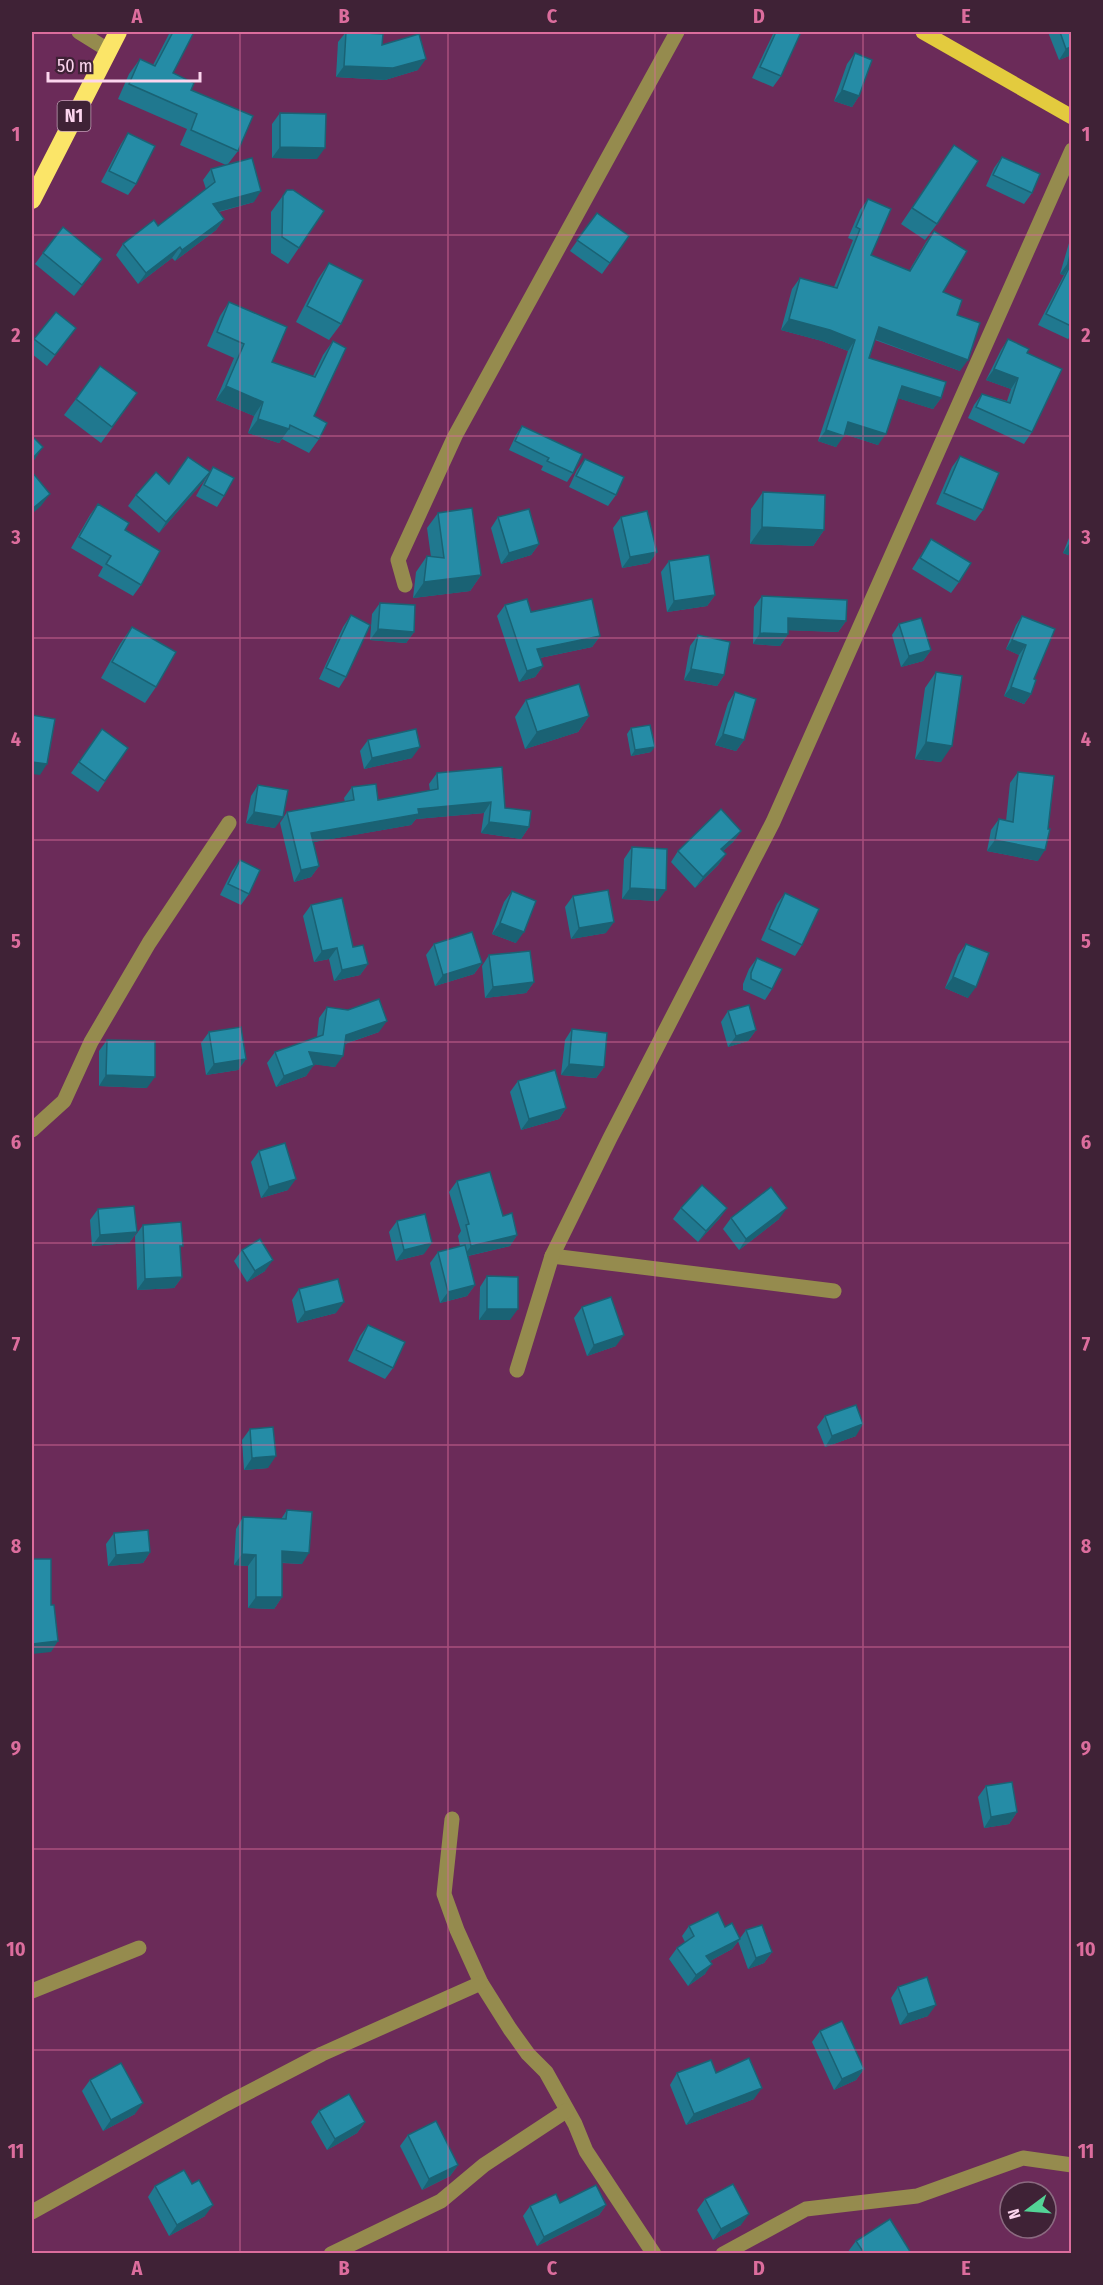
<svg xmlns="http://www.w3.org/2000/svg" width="1103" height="2285" font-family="'Fira Sans Condensed',sans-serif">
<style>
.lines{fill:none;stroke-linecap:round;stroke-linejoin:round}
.minor{stroke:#958b4e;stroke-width:15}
.major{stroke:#e3cb3e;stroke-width:15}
.highway{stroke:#fbe568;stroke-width:18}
.wall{fill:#20788f}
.shaded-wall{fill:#1a6274}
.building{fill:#258ca6;stroke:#1a6274;stroke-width:1.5}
.grid{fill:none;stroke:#dc6d9d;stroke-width:1.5;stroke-opacity:0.55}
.labels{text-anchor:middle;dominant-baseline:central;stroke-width:6;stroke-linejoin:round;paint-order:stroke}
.shield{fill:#3f2236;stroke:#c39fb7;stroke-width:1.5}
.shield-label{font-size:18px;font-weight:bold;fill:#fcd5ee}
.neatline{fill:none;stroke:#dc6d9d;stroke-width:2}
.grid-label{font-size:20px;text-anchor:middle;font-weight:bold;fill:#dc6d9d}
</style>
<rect width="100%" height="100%" fill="#6b2b59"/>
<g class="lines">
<g class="minor">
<polyline points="79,32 108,50"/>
<polyline points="405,585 398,560 455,436 677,32"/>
<polyline points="32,1130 64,1101 91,1042 149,943 229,823"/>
<polyline points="552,1256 834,1291"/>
<polyline points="517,1370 552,1256 610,1138 773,822 1072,150"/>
<polyline points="452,1819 444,1894 457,1930 481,1983 510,2029 528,2054 546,2072 575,2124 586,2151 654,2254"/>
<polyline points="32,1991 139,1948"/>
<polyline points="32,2212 226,2104 322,2054 481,1983"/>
<polyline points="331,2254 441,2201 484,2165 566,2111"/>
<polyline points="723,2254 806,2209 917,2196 1023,2158 1072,2165"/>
</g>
<polyline class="major" points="923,32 1072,117"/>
<polyline class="highway" points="32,200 118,32"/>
</g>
<g class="wall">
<polygon points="170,32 194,32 173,73 191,90 238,151 228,164 254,202 219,212 224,219 216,230 175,261 172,258 138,284 116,255 123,244 158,226 206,189 203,180 211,169 226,165 180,145 187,129 118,99 129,74 140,59 153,65"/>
<polygon points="346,32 382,45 418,70 385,80 336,77 338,42"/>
<polygon points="774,32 801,32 781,76 773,87 752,78"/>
<polygon points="1048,32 1071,32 1071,55 1059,60"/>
<polygon points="855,53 859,96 852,107 834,101 847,64"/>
<polygon points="280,113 317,159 272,158 272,124"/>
<polygon points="128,133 136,184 128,195 101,182 121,144"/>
<polygon points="954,145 937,224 925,240 901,224"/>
<polygon points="1002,157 1032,193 1024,204 986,186 994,168"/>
<polygon points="287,190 324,211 288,264 271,253 271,212"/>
<polygon points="868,199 871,255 909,271 926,242 934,231 943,292 957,315 960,371 875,340 869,358 941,398 933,409 898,398 878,445 844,434 836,447 818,441 848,351 822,341 781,330 792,289 800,278 834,287 853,240 848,238 860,210"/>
<polygon points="597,213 629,236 602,274 570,251"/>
<polygon points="1071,240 1071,338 1070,337 1068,339 1038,325 1064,275 1060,274 1069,243"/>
<polygon points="43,253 95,270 74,296 35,264"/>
<polygon points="329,263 341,324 329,340 296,322 318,279"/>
<polygon points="229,302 272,362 313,376 323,355 333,341 314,416 319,439 309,453 282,439 279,443 248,433 254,416 216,400 234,358 207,346 220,316"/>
<polygon points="56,312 76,328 47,366 32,354 32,343"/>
<polygon points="1008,339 1027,353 1032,432 1024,444 968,418 974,405 982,394 1007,401 1011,389 986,380 1001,350"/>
<polygon points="76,399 125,410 101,443 64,415"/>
<polygon points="522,426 573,473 567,482 541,470 543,466 509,450 516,435"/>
<polygon points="960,456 983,510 975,521 936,504 952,467"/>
<polygon points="585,459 616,495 608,506 569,487 577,470"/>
<polygon points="213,467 224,496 217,507 196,496 206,478"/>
<polygon points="210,472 202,483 159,533 128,506 136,495 169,484"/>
<polygon points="763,492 824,530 813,546 750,544 751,509"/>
<polygon points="98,504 125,530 141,585 133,596 98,576 103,567 71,548 90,515"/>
<polygon points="438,513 481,575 470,591 413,598 416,572 427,556 431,557 427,528"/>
<polygon points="498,517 539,544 531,555 501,564 491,528"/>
<polygon points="621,517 657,552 649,563 622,568 613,528"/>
<polygon points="1071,533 1071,556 1063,553"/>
<polygon points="931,539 959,582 951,593 912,569"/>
<polygon points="669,561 715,595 707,606 667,612 661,572"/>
<polygon points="762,596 846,621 838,632 788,630 788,634 780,646 753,644 754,607"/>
<polygon points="380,603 414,632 406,643 370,640 372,614"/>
<polygon points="505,605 531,612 600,636 592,647 540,658 543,666 535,677 519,682 497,616"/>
<polygon points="351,615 346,677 339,688 319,679 343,627"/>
<polygon points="1022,616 1034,679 1031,694 1024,704 1004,696 1019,655 1006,649 1016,625"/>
<polygon points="899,624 931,650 923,661 901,667 892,635"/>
<polygon points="132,627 156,687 145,703 101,678 120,644"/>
<polygon points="698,635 724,675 717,686 684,680 690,646"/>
<polygon points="936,672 941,762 915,759 925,688"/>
<polygon points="735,692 744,740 736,751 715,745 728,703"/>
<polygon points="526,700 589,716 578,732 525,749 515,717"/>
<polygon points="631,728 651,752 631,756 627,734"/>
<polygon points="102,729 128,748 98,792 71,773"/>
<polygon points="368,740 412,758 364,769 360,751"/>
<polygon points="1018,772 1038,861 987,851 991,830 999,819 1006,821 1010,783"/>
<polygon points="437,773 505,808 529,827 521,839 481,833 484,813 416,819 411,825 313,842 319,866 311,877 294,882 280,823 287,812 345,802 344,798 352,787 378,800 430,791 429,784"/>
<polygon points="258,785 275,828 246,823 251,796"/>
<polygon points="741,831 733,842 723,851 726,854 718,865 695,888 671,862 678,851"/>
<polygon points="632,847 658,901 622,899 624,859"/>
<polygon points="240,860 249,894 241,905 220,895 232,871"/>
<polygon points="512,891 516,943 492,934 504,902"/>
<polygon points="785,893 802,945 795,956 761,940 777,904"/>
<polygon points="573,896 606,933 571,939 565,907"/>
<polygon points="311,905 368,964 360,975 334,981 329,959 314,962 303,916"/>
<polygon points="434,944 482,963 474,974 435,986 426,955"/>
<polygon points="966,944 968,998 945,988 958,955"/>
<polygon points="489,955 534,982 526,993 485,998 482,966"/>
<polygon points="757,958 772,989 765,1000 743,990 743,984 749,969"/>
<polygon points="327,1007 379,1032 345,1044 335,1067 314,1064 306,1076 276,1087 267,1063 275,1052 317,1037 319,1018"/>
<polygon points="728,1011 756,1030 748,1041 728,1047 721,1022"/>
<polygon points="572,1029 604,1067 596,1078 561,1075 565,1040"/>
<polygon points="209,1032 246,1059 238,1070 206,1075 201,1043"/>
<polygon points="107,1040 147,1088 99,1086 99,1051"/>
<polygon points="518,1081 566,1108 559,1119 521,1130 510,1092"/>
<polygon points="259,1151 288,1190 261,1198 251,1162"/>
<polygon points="457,1181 503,1216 517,1235 510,1246 468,1256 475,1285 467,1296 440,1303 430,1263 438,1252 460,1246 458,1236 461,1231 449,1192"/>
<polygon points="681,1208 727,1208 719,1219 698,1242 673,1219"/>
<polygon points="98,1209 137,1232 129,1243 92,1246 90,1220"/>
<polygon points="731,1218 779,1219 739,1250 723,1229"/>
<polygon points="397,1221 424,1254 396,1261 389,1232"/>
<polygon points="143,1225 180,1250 182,1277 174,1288 137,1290 135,1236"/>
<polygon points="242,1250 265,1271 247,1282 234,1261"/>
<polygon points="487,1276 510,1320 479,1320 480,1287"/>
<polygon points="299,1289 336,1313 297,1323 292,1300"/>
<polygon points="582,1307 616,1346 587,1356 574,1318"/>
<polygon points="368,1325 393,1368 385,1379 348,1361 360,1336"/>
<polygon points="825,1416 856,1436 825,1447 817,1427"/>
<polygon points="250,1429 268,1468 244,1470 242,1440"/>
<polygon points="287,1510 302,1564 282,1563 282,1597 274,1609 248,1608 248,1566 234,1565 236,1529 243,1517 281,1519"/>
<polygon points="114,1533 150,1552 143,1563 108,1566 106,1544"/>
<polygon points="986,1786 1017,1812 1009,1824 984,1828 978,1797"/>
<polygon points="689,1926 725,1927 740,1939 732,1949 710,1961 705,1974 688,1986 669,1959 677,1948 685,1942 682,1936"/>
<polygon points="746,1930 772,1952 764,1963 748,1969 738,1941"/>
<polygon points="898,1987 928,2016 900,2025 891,1998"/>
<polygon points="820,2031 864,2069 856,2080 834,2090 812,2042"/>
<polygon points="677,2073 716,2073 754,2099 686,2125 670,2085"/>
<polygon points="90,2080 135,2114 103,2131 82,2091"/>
<polygon points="319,2111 365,2122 357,2133 327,2150 311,2122"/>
<polygon points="408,2135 458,2165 450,2176 422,2190 400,2146"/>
<polygon points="192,2184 205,2216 169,2236 148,2197 155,2186"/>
<polygon points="705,2199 741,2225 713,2240 697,2210"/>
<polygon points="560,2203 606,2205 599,2215 537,2246 523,2216 530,2206"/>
<polygon points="856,2241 911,2253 847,2253"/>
</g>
<g class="shaded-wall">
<polygon points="1071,47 1071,55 1059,60 1066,49"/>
<polygon points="426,59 418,70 385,80 336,77 344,66"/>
<polygon points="842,90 859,96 852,107 834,101"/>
<polygon points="280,147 325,148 317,159 272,158"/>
<polygon points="261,191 254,202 205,215 213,204"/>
<polygon points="224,219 216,230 175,261 182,250"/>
<polygon points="180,247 172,258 138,284 146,273"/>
<polygon points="102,259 95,270 74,296 82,285"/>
<polygon points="1068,263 1071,264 1064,275 1060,274"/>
<polygon points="789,319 830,330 855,340 848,351 822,341 781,330"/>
<polygon points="879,327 968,360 960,371 872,338"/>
<polygon points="994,369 1018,378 1011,389 986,380"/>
<polygon points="226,386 263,402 254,416 216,400"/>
<polygon points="902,386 941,398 933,409 894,397"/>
<polygon points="258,419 289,429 279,443 248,433"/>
<polygon points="848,422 886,434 878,445 841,433"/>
<polygon points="826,430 844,436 836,447 818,441"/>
<polygon points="43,447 35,459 32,463 32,459"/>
<polygon points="210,472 202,483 159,533 166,522"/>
<polygon points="50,494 41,506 32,514 32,509"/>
<polygon points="762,527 824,530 813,546 750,544"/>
<polygon points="1071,541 1071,556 1063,553"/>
<polygon points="539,544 531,555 501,564 509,553"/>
<polygon points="657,552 649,563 622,568 630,557"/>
<polygon points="481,575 470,591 413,598 424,582"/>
<polygon points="715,595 707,606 667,612 674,601"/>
<polygon points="788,618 846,621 838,632 780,630"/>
<polygon points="378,629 414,632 406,643 370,640"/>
<polygon points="760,633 788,634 780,646 753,644"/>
<polygon points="600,636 592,647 530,660 537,649"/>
<polygon points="1012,640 1026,645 1019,655 1006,649"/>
<polygon points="931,650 923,661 901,667 909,656"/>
<polygon points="543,666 535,677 519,682 527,671"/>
<polygon points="691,669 724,675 717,686 684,680"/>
<polygon points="1011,687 1031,694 1024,704 1004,696"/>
<polygon points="589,716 578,732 525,749 537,732"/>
<polygon points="723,734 744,740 736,751 715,745"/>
<polygon points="926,742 952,746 941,762 915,759"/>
<polygon points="420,747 412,758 364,769 372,758"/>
<polygon points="655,747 651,752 631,756 635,750"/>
<polygon points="32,762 47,764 40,775 32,774"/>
<polygon points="491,802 484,813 416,819 411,825 303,844 311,833 418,809"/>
<polygon points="254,812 283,817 275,828 246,823"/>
<polygon points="489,822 529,827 521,839 481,833"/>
<polygon points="741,831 733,842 713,860 721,849"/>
<polygon points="995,840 1045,850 1038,861 987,851"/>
<polygon points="726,854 718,865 695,888 703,877"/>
<polygon points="319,866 311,877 294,882 301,870"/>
<polygon points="630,888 666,890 658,901 622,899"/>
<polygon points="614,922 606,933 571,939 579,928"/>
<polygon points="500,923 524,932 516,943 492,934"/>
<polygon points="337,948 329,959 314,962 322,951"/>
<polygon points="482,963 474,974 435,986 443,975"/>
<polygon points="368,964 360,975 334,981 342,970"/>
<polygon points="953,977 976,987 968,998 945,988"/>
<polygon points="534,982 526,993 485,998 493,987"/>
<polygon points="387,1021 379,1032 338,1046 346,1035"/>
<polygon points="756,1030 748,1041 728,1047 736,1036"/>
<polygon points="309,1052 343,1056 335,1067 302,1063"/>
<polygon points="246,1059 238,1070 206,1075 214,1064"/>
<polygon points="569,1064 604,1067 596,1078 561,1075"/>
<polygon points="314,1065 306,1076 276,1087 284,1076"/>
<polygon points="106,1075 155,1077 147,1088 99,1086"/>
<polygon points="566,1108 559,1119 521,1130 529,1119"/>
<polygon points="296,1179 288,1190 261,1198 269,1187"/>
<polygon points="727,1208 719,1219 698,1242 706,1231"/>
<polygon points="787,1208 779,1219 739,1250 746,1239"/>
<polygon points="137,1232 129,1243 92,1246 100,1235"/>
<polygon points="517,1235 510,1246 463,1257 471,1246"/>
<polygon points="432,1243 424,1254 396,1261 404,1250"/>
<polygon points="273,1260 265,1271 247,1282 255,1271"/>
<polygon points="182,1277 174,1288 137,1290 145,1279"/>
<polygon points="475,1285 467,1296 440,1303 448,1292"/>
<polygon points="344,1302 336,1313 297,1323 305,1312"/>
<polygon points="487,1309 518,1309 510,1320 479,1320"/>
<polygon points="624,1335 616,1346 587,1356 594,1345"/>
<polygon points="863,1424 856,1436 825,1447 832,1436"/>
<polygon points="276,1456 268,1468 244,1470 252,1458"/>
<polygon points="282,1551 309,1553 302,1564 274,1562"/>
<polygon points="150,1552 143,1563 108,1566 116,1555"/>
<polygon points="242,1554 256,1555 248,1566 234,1565"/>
<polygon points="256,1597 282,1597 274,1609 248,1608"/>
<polygon points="58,1641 51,1652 32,1654 32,1644"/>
<polygon points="1017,1812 1009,1824 984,1828 991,1817"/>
<polygon points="740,1939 732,1949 699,1967 706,1956"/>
<polygon points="772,1952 764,1963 748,1969 756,1958"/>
<polygon points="712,1964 705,1974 688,1986 696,1975"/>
<polygon points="936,2005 928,2016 900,2025 908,2014"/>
<polygon points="864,2069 856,2080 834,2090 842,2079"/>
<polygon points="762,2088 754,2099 686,2125 694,2114"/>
<polygon points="143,2103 135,2114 103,2131 111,2120"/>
<polygon points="365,2122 357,2133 327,2150 335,2139"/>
<polygon points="458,2165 450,2176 422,2190 429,2179"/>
<polygon points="213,2205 205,2216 169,2236 177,2225"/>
<polygon points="606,2205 599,2215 537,2246 544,2237"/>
<polygon points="749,2214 741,2225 713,2240 721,2229"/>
</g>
<g class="building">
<polygon points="173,32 194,32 173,73 194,83 191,90 253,116 238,151 191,130 197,114 129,84 140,59 155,66"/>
<polygon points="346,32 383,34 382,45 419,34 426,59 393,68 344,66"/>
<polygon points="776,32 801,32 781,76 760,67"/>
<polygon points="1060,32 1071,32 1071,47 1066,49"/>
<polygon points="855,53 872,60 859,96 842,90"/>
<polygon points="280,113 326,114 325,148 280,147"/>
<polygon points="128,133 155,146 136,184 109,171"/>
<polygon points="954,145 978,161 937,224 912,208"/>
<polygon points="1002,157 1040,174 1032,193 993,175"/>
<polygon points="252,158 261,191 213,204 224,219 182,250 180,247 146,273 123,244 154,220 158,226 215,182 211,169"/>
<polygon points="287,190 293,190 324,211 299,248 282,237 283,196"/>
<polygon points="868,199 891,209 871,255 910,271 934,231 967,251 943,292 962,300 957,315 980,323 968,360 879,327 869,358 946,382 941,398 902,386 886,434 848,422 844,436 826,430 855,340 830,330 789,319 800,278 837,288 860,229 856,227"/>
<polygon points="597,213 629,236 610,263 577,240"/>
<polygon points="63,227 102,259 82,285 43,253"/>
<polygon points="1071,251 1071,326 1046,314 1071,264 1068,263"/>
<polygon points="329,263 363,280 341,324 307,306"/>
<polygon points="229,302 287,327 272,362 315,377 333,341 346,348 314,416 327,423 319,439 290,425 289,429 258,419 263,402 226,386 244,344 217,332"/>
<polygon points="56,312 76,328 55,355 34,339"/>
<polygon points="1008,339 1029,349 1027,353 1062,369 1032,432 976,407 982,394 1010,403 1018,378 994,369"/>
<polygon points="100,366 137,393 112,427 76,399"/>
<polygon points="522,426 582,454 573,473 547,461 549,458 515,441"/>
<polygon points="32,436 43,447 32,459"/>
<polygon points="960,456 999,473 983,510 944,493"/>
<polygon points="188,457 210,472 166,522 136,495 156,472 169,484"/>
<polygon points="585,459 624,477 616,495 576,476"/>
<polygon points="213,467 234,478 224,496 204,485"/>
<polygon points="32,472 50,494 32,509"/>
<polygon points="763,492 825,495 824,530 762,527"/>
<polygon points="98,504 129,523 125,530 160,551 141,585 106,564 111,556 79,537"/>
<polygon points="472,508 481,575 424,582 427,556 444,558 438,513"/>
<polygon points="529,509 539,544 509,553 498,517"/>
<polygon points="647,511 657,552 630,557 621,517"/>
<polygon points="931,539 971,563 959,582 920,558"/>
<polygon points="709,555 715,595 674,601 669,561"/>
<polygon points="762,596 847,600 846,621 788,618 788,634 760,633"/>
<polygon points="527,599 531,612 592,599 600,636 537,649 543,666 527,671 505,605"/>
<polygon points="380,603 415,605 414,632 378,629"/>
<polygon points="351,615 370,625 346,677 326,668"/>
<polygon points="1022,616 1055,629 1034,679 1036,680 1031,694 1011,687 1026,645 1012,640"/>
<polygon points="921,618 931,650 909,656 899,624"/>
<polygon points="132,627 176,652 156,687 112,662"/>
<polygon points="698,635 730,642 724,675 691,669"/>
<polygon points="936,672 962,676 952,746 926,742"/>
<polygon points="579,684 589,716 537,732 526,700"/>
<polygon points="735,692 756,699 744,740 723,734"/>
<polygon points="32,715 55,719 47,764 32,762"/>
<polygon points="650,725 655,747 635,750 631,728"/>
<polygon points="102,729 128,748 105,781 79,762"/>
<polygon points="416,729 420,747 372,758 368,740"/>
<polygon points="502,767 505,808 531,811 529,827 489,822 491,802 418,809 419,814 311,833 319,866 301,870 287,812 354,800 352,787 376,784 378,800 438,789 437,773"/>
<polygon points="1018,772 1054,776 1048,829 1050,829 1045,850 995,840 999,819 1013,822"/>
<polygon points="258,785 288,790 283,817 254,812"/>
<polygon points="721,809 741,831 721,849 726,854 703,877 678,851"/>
<polygon points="632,847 667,849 666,890 630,888"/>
<polygon points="240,860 260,870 249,894 228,884"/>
<polygon points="608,890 614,922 579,928 573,896"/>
<polygon points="512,891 536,901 524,932 500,923"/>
<polygon points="785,893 819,909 802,945 769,929"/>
<polygon points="342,898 353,947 363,945 368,964 342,970 337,948 322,951 311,905"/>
<polygon points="472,932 482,963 443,975 434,944"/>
<polygon points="966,944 989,953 976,987 953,977"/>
<polygon points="530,951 534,982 493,987 489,955"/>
<polygon points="757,958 782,969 772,989 751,979 751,973"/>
<polygon points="379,999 387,1021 346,1035 343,1056 309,1052 314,1065 284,1076 275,1052 323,1035 327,1007 348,1010"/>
<polygon points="749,1005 756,1030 736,1036 728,1011"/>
<polygon points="241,1027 246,1059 214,1064 209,1032"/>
<polygon points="572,1029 607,1033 604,1067 569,1064"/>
<polygon points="107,1040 155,1041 155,1077 106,1075"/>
<polygon points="555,1070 566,1108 529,1119 518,1081"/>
<polygon points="285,1143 296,1179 269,1187 259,1151"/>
<polygon points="490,1172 503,1216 512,1213 517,1235 471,1246 466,1225 469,1224 457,1181"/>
<polygon points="702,1185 727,1208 706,1231 681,1208"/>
<polygon points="771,1187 787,1208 746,1239 731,1218"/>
<polygon points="134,1206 137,1232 100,1235 98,1209"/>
<polygon points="425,1214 432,1243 404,1250 397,1221"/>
<polygon points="181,1222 183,1246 180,1246 182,1277 145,1279 143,1225"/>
<polygon points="260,1239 273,1260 255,1271 242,1250"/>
<polygon points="465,1245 475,1285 448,1292 438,1252"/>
<polygon points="487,1276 518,1277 518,1309 487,1309"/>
<polygon points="338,1279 344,1302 305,1312 299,1289"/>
<polygon points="611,1297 624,1335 594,1345 582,1307"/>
<polygon points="368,1325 405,1342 393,1368 356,1350"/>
<polygon points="856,1405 863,1424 832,1436 825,1416"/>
<polygon points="273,1427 276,1456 252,1458 250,1429"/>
<polygon points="287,1510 312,1512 309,1553 282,1551 282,1597 256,1597 256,1555 242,1554 243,1517 286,1519"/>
<polygon points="148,1530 150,1552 116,1555 114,1533"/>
<polygon points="32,1559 51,1559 51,1605 54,1605 58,1641 32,1644"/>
<polygon points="1012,1782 1017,1812 991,1817 986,1786"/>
<polygon points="718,1912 725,1927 732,1923 740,1939 706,1956 712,1964 696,1975 677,1948 694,1936 689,1926"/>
<polygon points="762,1925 772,1952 756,1958 746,1930"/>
<polygon points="927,1977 936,2005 908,2014 898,1987"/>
<polygon points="842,2021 864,2069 842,2079 820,2031"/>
<polygon points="749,2058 762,2088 694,2114 677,2073 711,2060 716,2073"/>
<polygon points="121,2063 143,2103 111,2120 90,2080"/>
<polygon points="349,2094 365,2122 335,2139 319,2111"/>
<polygon points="436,2121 458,2165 429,2179 408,2135"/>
<polygon points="184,2170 192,2184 199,2180 213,2205 177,2225 155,2186"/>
<polygon points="733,2184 749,2214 721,2229 705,2199"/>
<polygon points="596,2185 606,2205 544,2237 530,2206 556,2194 560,2203"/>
<polygon points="890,2219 911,2253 864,2253 856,2241"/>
</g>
<path class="grid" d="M240 32V2254M448 32V2254M655 32V2254M863 32V2254M32 235H1072M32 436H1072M32 638H1072M32 840H1072M32 1042H1072M32 1243H1072M32 1445H1072M32 1647H1072M32 1849H1072M32 2050H1072"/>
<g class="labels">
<rect class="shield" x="57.5" y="101" width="33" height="30" rx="4.5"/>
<g class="shield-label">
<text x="74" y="116">N1</text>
</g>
</g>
<rect width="1103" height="2285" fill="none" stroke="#3f2236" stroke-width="66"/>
<g transform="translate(1028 2210) rotate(254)"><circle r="28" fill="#3f2236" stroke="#8b6a80" stroke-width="1.5"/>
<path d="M0-4.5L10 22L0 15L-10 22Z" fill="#53d396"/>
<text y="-9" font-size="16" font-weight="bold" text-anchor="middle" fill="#fcd5ee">N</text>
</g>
<path d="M48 72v9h152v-9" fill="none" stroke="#fcd5ee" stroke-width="3"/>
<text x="57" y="72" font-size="18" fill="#fcd5ee" stroke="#3f2236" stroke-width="4.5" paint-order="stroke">50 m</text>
<rect x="33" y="33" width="1037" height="2219" class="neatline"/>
<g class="grid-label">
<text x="137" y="23">A</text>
<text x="344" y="23">B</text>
<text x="552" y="23">C</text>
<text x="759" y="23">D</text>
<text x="966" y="23">E</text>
<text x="16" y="141">1</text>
<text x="1086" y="141">1</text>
<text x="16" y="342">2</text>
<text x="1086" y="342">2</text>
<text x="16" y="544">3</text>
<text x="1086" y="544">3</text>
<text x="16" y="746">4</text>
<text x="1086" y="746">4</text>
<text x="16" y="948">5</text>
<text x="1086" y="948">5</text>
<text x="16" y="1149">6</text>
<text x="1086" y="1149">6</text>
<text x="16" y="1351">7</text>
<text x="1086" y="1351">7</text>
<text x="16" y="1553">8</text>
<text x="1086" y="1553">8</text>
<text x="16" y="1755">9</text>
<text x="1086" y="1755">9</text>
<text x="16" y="1956">10</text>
<text x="1086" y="1956">10</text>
<text x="16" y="2158">11</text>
<text x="1086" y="2158">11</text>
<text x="137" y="2275">A</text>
<text x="344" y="2275">B</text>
<text x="552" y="2275">C</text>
<text x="759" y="2275">D</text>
<text x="966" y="2275">E</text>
</g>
</svg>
